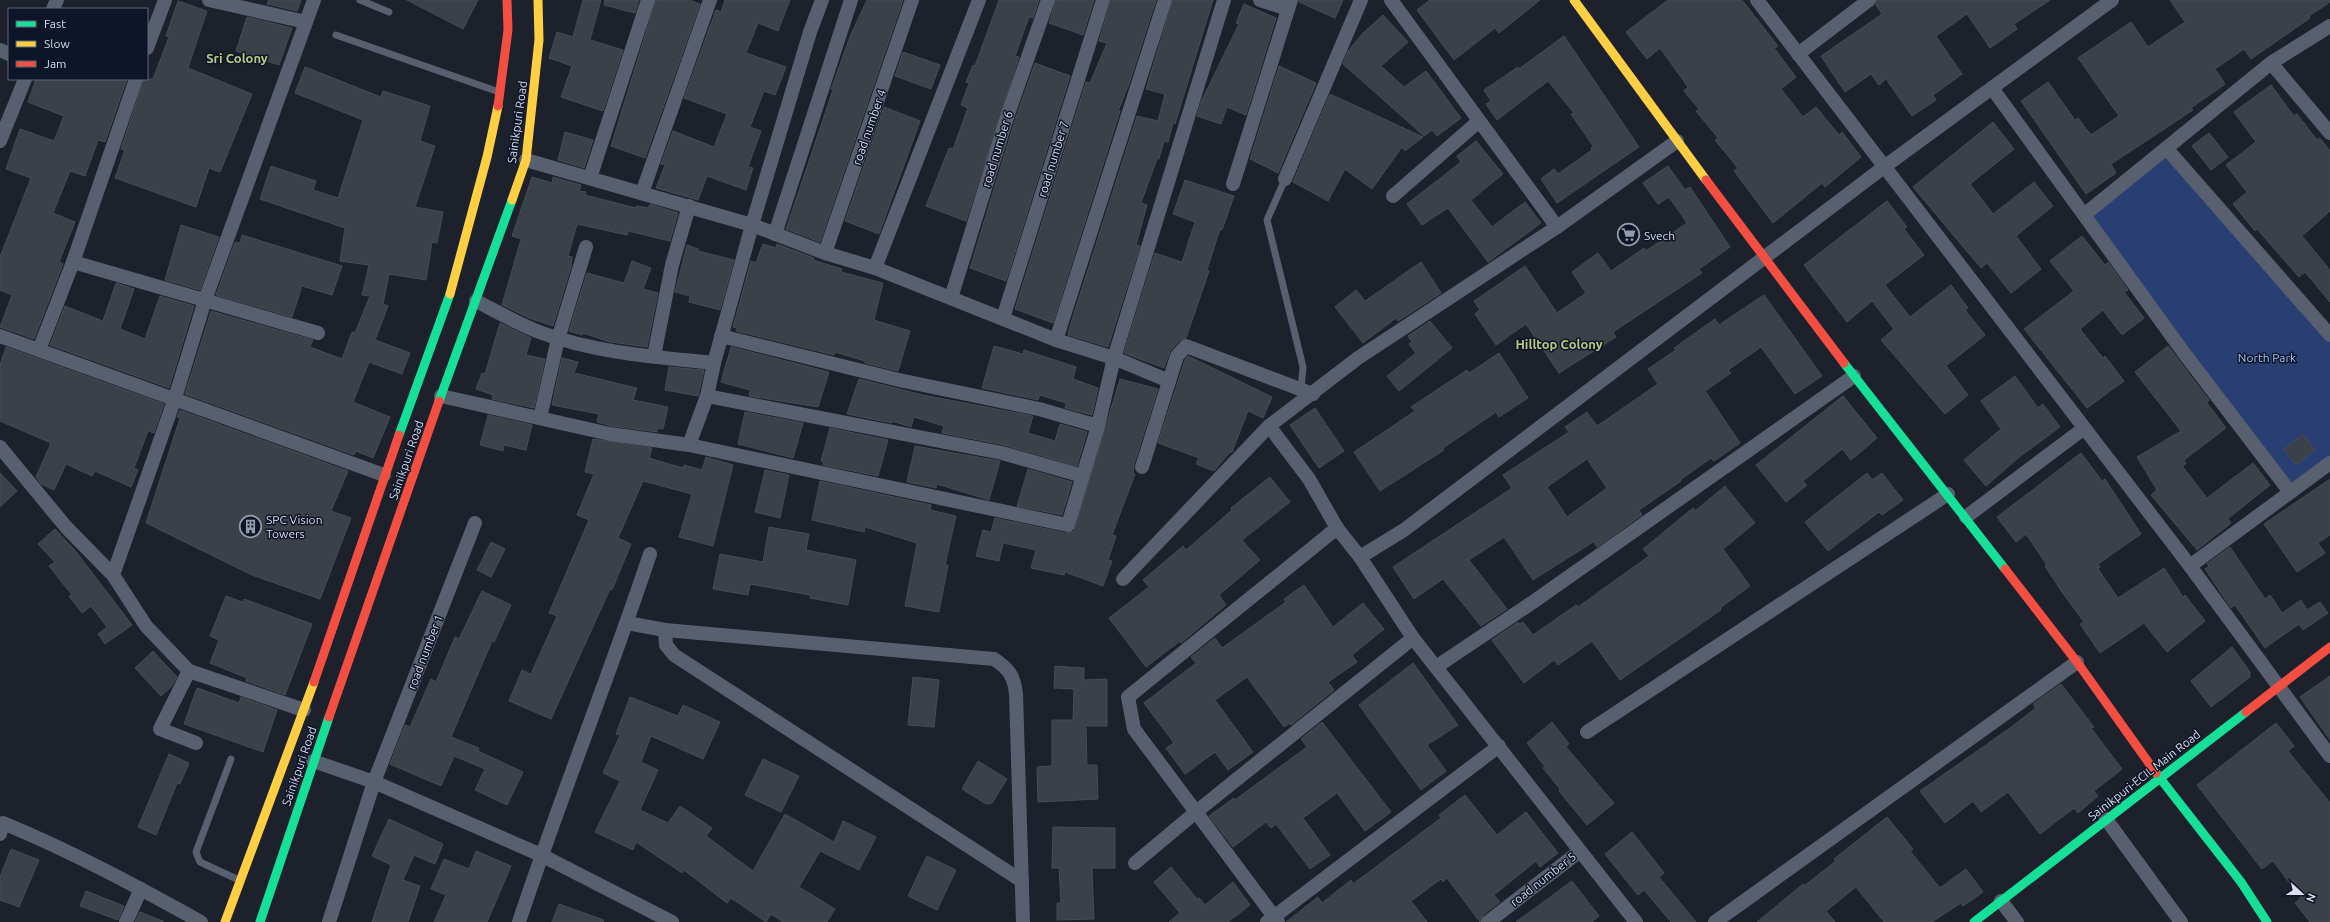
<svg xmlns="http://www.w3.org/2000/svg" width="2330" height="922" font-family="Ubuntu,sans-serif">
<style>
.green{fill:#293f74}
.building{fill:#3c4048;stroke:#464b55;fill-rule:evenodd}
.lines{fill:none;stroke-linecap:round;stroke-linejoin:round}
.lane{stroke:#585f6e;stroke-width:7}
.street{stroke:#585f6e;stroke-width:14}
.fast{stroke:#16e098;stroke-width:9}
.slow{stroke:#ffcf43;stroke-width:9}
.jam{stroke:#f24e42;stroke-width:9}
.labels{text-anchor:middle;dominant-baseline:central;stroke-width:3;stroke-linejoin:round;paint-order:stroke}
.street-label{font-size:12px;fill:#d9dfed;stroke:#0d1528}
.poi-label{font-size:12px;fill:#d9dfed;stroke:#0d1528;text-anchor:start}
.park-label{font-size:12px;fill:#a6c0f8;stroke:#0d1528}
.neighbourhood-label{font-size:13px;font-weight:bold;fill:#bfc97d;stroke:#0d1528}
</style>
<rect width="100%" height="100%" fill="#1c212c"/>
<polygon class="green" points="2167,149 2330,335 2330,463 2290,492 2084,215"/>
<g class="building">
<polygon points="269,0 301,0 297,11 267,4"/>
<polygon points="407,0 478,0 463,29"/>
<polygon points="583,0 601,0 590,40 623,50 603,111 561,97 572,66 549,58 557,32 573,37"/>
<polygon points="605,0 639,0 635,13 604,5"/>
<polygon points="656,0 689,0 700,4 645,158 611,146"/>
<polygon points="725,0 790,0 778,31 758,23 746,53 786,67 775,95 764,91 750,127 761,131 748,167 753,168 746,190 707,176 698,200 656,188 665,165 661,164 673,131 714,147 727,114 684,98 716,10 721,12"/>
<polygon points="867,0 903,0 820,242 786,229 833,90 831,89 833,84 851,34"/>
<polygon points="999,0 1039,0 1033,18 1029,17 1015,56 1019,57 966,221 926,206 949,148 953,149 968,108 961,105 969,83 966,82 973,65 975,66"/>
<polygon points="1056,0 1094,0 1083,35 1049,23"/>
<polygon points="1111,0 1156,0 1129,84 1118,111 1120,111 1053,323 1015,309 1086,82 1090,83 1107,43 1099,41"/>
<polygon points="1173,0 1213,0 1175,124 1173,123 1168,142 1164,141 1159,159 1157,159 1141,203 1147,205 1136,245 1140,246 1108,347 1068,335 1069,329 1137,116 1158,121 1165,94 1146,89"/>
<polygon points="1299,0 1343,0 1335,18 1299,2"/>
<polygon points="1430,0 1540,0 1499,33 1495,28 1454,60 1417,10"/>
<polygon points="1668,0 1742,0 1778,46 1774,48 1796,77 1781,89 1803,117 1816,107 1839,135 1842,132 1861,157 1825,187 1822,183 1773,223 1734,171 1738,168 1715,140 1718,138 1696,111 1699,109 1684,91 1688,87 1660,48 1647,59 1626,32"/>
<polygon points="1877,0 2050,0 2014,24 2017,29 1990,48 1967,14 1936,36 1962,74 1933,95 1936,100 1912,116 1886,79 1879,85 1871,74 1845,92 1821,56 1882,14 1876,5"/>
<polygon points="2170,0 2330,0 2330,2 2309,16 2310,18 2251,59 2244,49 2215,69 2225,84 2191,108 2193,110 2111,164 2116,173 2086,194 2021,101 2048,82 2075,120 2078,118 2091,135 2119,116 2078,58 2131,22 2148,47 2185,22"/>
<polygon points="178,1 207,11 188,68 252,94 220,172 209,168 196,207 115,178 125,150 121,149 144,79 153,79 169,37 166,36"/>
<polygon points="1244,4 1276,18 1246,115 1227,107 1221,124 1197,116 1201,102 1239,24 1236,23"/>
<polygon points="1383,15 1408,42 1381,66 1404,87 1426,71 1461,118 1437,136 1432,130 1424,136 1343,64 1348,51 1363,33"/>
<polygon points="247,17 292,28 279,65 236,51"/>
<polygon points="1564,36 1639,147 1557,203 1541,179 1554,169 1558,174 1592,150 1591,148 1593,146 1571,114 1574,113 1548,81 1497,120 1486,104 1491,101 1484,90 1518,67 1519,69"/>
<polygon points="903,52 940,65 931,89 895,76"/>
<polygon points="1035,63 1070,76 1006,281 970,268 1016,117"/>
<polygon points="1279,66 1316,83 1278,173 1250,159"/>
<polygon points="305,67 381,97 383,91 430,106 420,141 435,146 415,207 443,212 437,243 432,242 426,280 389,274 383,304 388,306 375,340 410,353 402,374 369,362 353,402 390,417 373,458 356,451 354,455 185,394 211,311 313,340 310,347 342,359 352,332 355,333 370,296 362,295 369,265 340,261 345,228 260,199 271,166 316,181 313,190 338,198 363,120 295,93"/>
<polygon points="36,79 127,79 105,142 98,140 85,176 70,171 53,213 75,222 59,262 63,264 34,339 0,327 12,295 0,290 0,257 31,178 6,169 20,129 54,141 64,116 28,102"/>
<polygon points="2271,85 2294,116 2297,114 2317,140 2320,138 2330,151 2330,211 2302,236 2330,270 2330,302 2305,272 2299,277 2257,229 2255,231 2233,204 2247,192 2226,165 2256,142 2234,112"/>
<polygon points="1330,94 1423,137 1405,151 1402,147 1372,189 1345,169 1328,201 1293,182"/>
<polygon points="884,107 920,121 879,234 845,221"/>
<polygon points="1993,122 2014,149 1970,184 1993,214 2034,182 2053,206 2016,236 2041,269 2011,293 1987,263 1981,268 1913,187"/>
<polygon points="565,132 593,140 584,168 558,160"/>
<polygon points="2209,133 2228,157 2211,170 2192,146"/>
<polygon points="1476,141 1503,174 1471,200 1492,227 1525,202 1541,223 1488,262 1448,208 1422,225 1407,204 1461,162 1457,156"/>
<polygon points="1668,166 1685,190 1690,187 1730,247 1699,269 1702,273 1613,332 1616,337 1559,373 1526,324 1496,345 1475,314 1480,310 1474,301 1525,266 1557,313 1586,293 1572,272 1598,253 1611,271 1644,248 1646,251 1687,223 1669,197 1658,204 1643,183"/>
<polygon points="532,177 552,183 553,177 581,185 579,191 586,192 585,195 636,208 637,206 648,208 650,204 678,213 670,241 628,231 627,235 577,224 568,256 572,257 571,267 553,326 529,318 502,305 521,239 512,236"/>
<polygon points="1185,180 1234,196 1222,230 1220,229 1207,270 1209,271 1186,338 1180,340 1170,351 1164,368 1124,353 1155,253 1182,262 1195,222 1173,214"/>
<polygon points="1887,201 1907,227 1904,229 1924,255 1885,285 1910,317 1951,285 1968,308 1965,310 1985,335 1946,366 1968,395 1945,414 1881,340 1894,329 1872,301 1847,322 1804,265"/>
<polygon points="181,225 219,237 200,290 165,280"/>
<polygon points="242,235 342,266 332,295 302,286 292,317 216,295 235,242 240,243"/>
<polygon points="2082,236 2105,265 2108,262 2128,290 2124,292 2144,318 2122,335 2103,310 2080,329 2103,358 2105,356 2124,381 2087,408 2024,329 2074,291 2050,261"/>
<polygon points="763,244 776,248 777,244 814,258 813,260 842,269 841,272 883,283 874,320 910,331 898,371 865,363 865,361 835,352 834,355 736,331 737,328 733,327 751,261 756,263"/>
<polygon points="687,245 698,249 698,251 734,260 720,310 689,302 690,296 675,292"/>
<polygon points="632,261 651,268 643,289 658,293 647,347 610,342 583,333 582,335 569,331 587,273 624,283"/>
<polygon points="1421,262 1441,293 1398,321 1396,318 1363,343 1335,307 1356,290 1365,301"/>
<polygon points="116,283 134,289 120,329 145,339 160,296 194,306 169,388 50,345 65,306 103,321"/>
<path d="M1764 295 1822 376 1795 394 1761 347 1728 370 1731 373 1705 391 1740 443 1714 461 1711 458 1680 480 1681 481 1639 510 1642 515 1597 547 1593 542 1533 580 1504 537 1469 560 1507 609 1481 626 1443 579 1414 599 1393 567 1512 488 1503 475 1569 432 1565 427 1587 412 1597 426 1658 384 1648 369 1676 350 1674 348 1715 319 1719 325ZM1587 459 1607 488 1567 517 1547 487Z"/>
<polygon points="1430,321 1452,348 1399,391 1387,376 1416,353 1409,344 1412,342 1408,336"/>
<polygon points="500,323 531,338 526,355 545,359 534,408 492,399 493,395 476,389 482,373 485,374"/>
<polygon points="994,346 1023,354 1024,350 1076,367 1073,379 1098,388 1092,415 1065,408 1066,403 1040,395 1038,400 982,388"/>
<polygon points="2168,346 2209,400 2207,403 2226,428 2184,460 2186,464 2182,466 2207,498 2253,463 2270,485 2230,517 2228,519 2231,523 2197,550 2151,495 2157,490 2137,457 2181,431 2135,372"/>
<polygon points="6,347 164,404 154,433 148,431 134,468 138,470 131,487 95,471 92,476 66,464 54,490 41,484 36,477 51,443 0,421 0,365"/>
<polygon points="731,347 829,372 818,407 749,396 750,390 721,382"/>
<polygon points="1499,353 1528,398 1499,417 1496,412 1443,448 1444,450 1380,491 1354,452 1415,411 1411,407 1467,370 1469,373"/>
<polygon points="1188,356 1272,397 1263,418 1248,411 1232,452 1230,452 1214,471 1196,464 1199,458 1158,443 1185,360"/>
<polygon points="562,358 578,362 574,373 637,388 633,400 668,407 663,429 658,428 657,432 612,426 597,422 599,414 552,405"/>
<polygon points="669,367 704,370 698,396 665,390"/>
<polygon points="2015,376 2038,408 2043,404 2060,427 2018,458 1986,486 1964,460 2001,429 1981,401"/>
<polygon points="859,379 923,395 1033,416 1028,433 1055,441 1060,424 1087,432 1077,466 1004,445 942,433 944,426 914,417 911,427 892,421 892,423 847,414"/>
<polygon points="1120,379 1158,389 1134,464 1133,474 1135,474 1112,535 1116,536 1108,560 1112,561 1103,586 1065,572 1064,575 1031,568 1036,550 1003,543 999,561 976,556 983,530 991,532 995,518 1066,533 1074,531"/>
<polygon points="1843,396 1877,438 1851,460 1842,449 1803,481 1807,485 1786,502 1756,465"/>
<polygon points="1315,408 1344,451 1319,468 1290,425"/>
<polygon points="180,410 348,471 331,511 351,518 320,599 252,575 146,523 180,418 177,417"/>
<polygon points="745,412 803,423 793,458 738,444"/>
<polygon points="488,415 532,425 526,450 504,445 503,451 480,445"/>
<polygon points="830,428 888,440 878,476 823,465 824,462 821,461"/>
<polygon points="2303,434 2315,450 2296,465 2284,449"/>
<polygon points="593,439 652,448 649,458 683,468 684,465 702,470 706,457 733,465 713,546 679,537 692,494 643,481 618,538 631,544 612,590 610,589 551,719 509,701 522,670 531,674 557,616 549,613 589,520 577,515 594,474 585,472"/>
<polygon points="915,446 1000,461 989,500 937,484 936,488 907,482"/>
<polygon points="2081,453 2102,481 2105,479 2141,534 2098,564 2100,567 2098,569 2118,598 2164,568 2183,597 2185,595 2205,621 2167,652 2144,623 2100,653 2080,624 2084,622 2062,592 2045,566 2047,565 2026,534 2016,542 1997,517"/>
<polygon points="1028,469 1072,482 1062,515 1017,506"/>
<polygon points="765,470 789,475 780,518 755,512"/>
<polygon points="0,473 17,491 0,507"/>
<polygon points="1867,473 1872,480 1882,473 1903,500 1882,515 1879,512 1828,551 1805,522"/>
<polygon points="1270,477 1290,502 1242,540 1260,560 1219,595 1226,605 1181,643 1180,641 1146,667 1109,618 1149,587 1143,580 1183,546 1186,550 1232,510 1231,508"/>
<polygon points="2330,479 2330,535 2318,543 2325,553 2297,572 2264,524"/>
<polygon points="820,481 931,505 930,510 956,516 945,565 948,565 939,612 905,606 917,543 865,527 864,532 812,520"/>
<polygon points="1725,486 1755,523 1723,549 1750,586 1720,608 1721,610 1620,680 1592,641 1558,665 1554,660 1524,683 1492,640 1518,622 1519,624 1523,622 1533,635 1576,605 1578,607 1649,556 1643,549 1693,508 1695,511"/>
<polygon points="769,527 809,534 806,550 856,560 848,605 810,598 810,595 750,584 748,595 713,589 720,554 763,562"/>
<polygon points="55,529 74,549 132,625 105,644 98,634 107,627 91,606 82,613 69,596 72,595 49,566 55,562 38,544"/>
<polygon points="491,542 505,549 491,577 477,570"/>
<polygon points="2230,547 2265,599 2270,595 2282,613 2301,600 2307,610 2320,602 2328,613 2303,630 2299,624 2265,648 2235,605 2231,608 2205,569 2209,566 2207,564"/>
<polygon points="1304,585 1333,627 1363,603 1384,629 1352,655 1357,662 1328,682 1334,690 1291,725 1290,723 1284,727 1247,677 1215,700 1253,752 1228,770 1215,752 1185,774 1166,748 1174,743 1144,703 1196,663 1191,657 1215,638 1222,648 1286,602 1284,599"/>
<polygon points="482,591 511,605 494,642 492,641 451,737 479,748 478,751 523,772 507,805 475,790 485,769 454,756 441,786 390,764 405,725 410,727 431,679 436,682 455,637 459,639"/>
<polygon points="226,596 243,602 244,599 312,624 285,695 246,681 247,678 210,663 219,640 210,636"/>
<polygon points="2232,647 2250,672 2250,677 2211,707 2191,681"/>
<polygon points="153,651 177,677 171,687 161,696 135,668"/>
<polygon points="1413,663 1458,725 1427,745 1446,771 1421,790 1359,705"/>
<polygon points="1055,666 1084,668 1084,680 1107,679 1107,726 1086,726 1087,765 1097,765 1098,799 1038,802 1037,767 1052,766 1052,720 1073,720 1074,689 1054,688"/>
<polygon points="2330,676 2330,740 2300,697"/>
<polygon points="913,677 939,680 934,727 908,725"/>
<polygon points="2061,684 2094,727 2091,728 2122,769 2094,791 2098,796 2078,813 2074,808 2040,834 2008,792 1981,812 1973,801 1945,823 1920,791 2010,728 2036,708 2033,704"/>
<polygon points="197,688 239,703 241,697 277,710 263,752 184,724"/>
<polygon points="630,697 678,716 683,705 720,722 703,759 651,736 641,762 658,770 640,810 668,823 680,806 712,828 706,836 753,871 785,814 834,842 843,821 876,837 859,870 820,851 799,887 835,909 827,922 783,922 771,914 766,922 731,898 727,903 684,870 682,873 636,842 633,850 595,832 620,781 603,773 620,735 616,734"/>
<polygon points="1322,722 1391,812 1365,831 1337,793 1303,818 1330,855 1310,869 1276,824 1271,828 1266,822 1233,847 1209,816 1234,798 1235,800 1307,747 1301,739"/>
<polygon points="1552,722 1569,744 1566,747 1614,803 1587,825 1559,791 1560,789 1543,768 1545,767 1527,743"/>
<polygon points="2276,723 2294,746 2288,751 2330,803 2330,922 2310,922 2295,903 2301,898 2273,861 2262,869 2197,785"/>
<polygon points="169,754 189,763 180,784 177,783 156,835 138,827"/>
<polygon points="763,759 799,776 781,812 745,795"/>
<polygon points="978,761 1007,779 992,803 986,804 962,789"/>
<polygon points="1465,795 1497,835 1526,812 1558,853 1540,867 1536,861 1494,895 1500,902 1483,915 1480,922 1447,878 1443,882 1441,879 1411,901 1427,922 1286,922 1318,897 1322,903 1351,880 1353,884 1441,818 1439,815"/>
<polygon points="1887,817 1913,849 1910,851 1940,888 1966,869 1983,892 1963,906 1961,903 1932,922 1884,922 1856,887 1826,911 1835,922 1757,922 1803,884 1804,886 1836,861 1834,859"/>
<polygon points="389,819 443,844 435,864 414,855 403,880 420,886 408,922 372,922 391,865 372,856"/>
<polygon points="1053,827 1115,828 1115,868 1092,868 1094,919 1057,920 1057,903 1061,903 1059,868 1052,868"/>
<polygon points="1632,832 1664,873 1659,877 1696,922 1671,922 1644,890 1638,895 1605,854"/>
<polygon points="11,849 39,860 19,907 0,900 0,877"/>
<polygon points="476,851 511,866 487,922 434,922 446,895 431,889 444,859 469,869"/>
<polygon points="927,856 956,870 937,910 908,896"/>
<polygon points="1171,867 1197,899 1199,898 1205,905 1233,882 1250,905 1228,922 1169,922 1180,913 1154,882"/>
<polygon points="1572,881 1599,916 1592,922 1516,922"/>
<polygon points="86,891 124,906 118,920 80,906"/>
<polygon points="559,904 604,920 603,922 552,922"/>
<polygon points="140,912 163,921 163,922 135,922"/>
</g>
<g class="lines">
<g class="lane">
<polyline points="360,0 389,12"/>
<polyline points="336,35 499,92"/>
<polyline points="1285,179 1267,220 1303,367 1301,389"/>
<polyline points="231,759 196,852 200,862 239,880"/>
</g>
<g class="street">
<polyline points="209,0 306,22"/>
<polyline points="1260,0 1288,9"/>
<polyline points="1391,0 1557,227"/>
<polyline points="1757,0 2190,566 2330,756"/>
<polyline points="53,9 57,0"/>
<polyline points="147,48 165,0"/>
<polyline points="0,50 9,54"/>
<polyline points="1798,54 1869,0"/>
<polyline points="2271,63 2330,133"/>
<polyline points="1992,88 2084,215 2271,63 2330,26"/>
<polyline points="0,141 25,79"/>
<polyline points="2167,149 2330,335"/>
<polyline points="526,160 752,225 825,253 875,268 1056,340 1114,358 1169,381"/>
<polyline points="590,178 648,0"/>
<polyline points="1285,179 1361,0"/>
<polyline points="1233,184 1291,0"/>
<polyline points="642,193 710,0"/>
<polyline points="1393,196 1479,121"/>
<polyline points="2084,215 2184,353 2290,492"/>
<polyline points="775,234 851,0"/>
<polyline points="825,253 912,0"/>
<polyline points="73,262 318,333"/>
<polyline points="875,268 979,0"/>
<polyline points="951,298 1008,114 1048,0"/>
<path d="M476 301C498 312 520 325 542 333 596 353 657 357 714 363"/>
<polyline points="1003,318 1103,0"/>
<polyline points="0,336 384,475"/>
<polyline points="721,336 899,380 1039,409 1098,426"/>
<polyline points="1056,340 1165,0"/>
<polyline points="39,350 73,262 136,79"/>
<polyline points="654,356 672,265 689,206"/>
<polyline points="441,396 610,434 689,445 1068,525 1098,426 1114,358 1224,0"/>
<polyline points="707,396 1002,453 1083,476"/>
<polyline points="540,418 558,339 586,247"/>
<polyline points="1269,426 1309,479 1337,528 1360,557 1413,638 1636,922"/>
<polyline points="689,445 707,396 714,363 752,225 810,32 822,0"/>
<polyline points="0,447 66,527 113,575 146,626 189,671 304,710"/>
<polyline points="1142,467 1177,356 1186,346 1313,394"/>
<polyline points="1966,517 2083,429"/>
<polyline points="1360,557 1404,530 1884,167 2112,0"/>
<polyline points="2190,566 2330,463"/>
<polyline points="113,575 175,398 205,300 314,0"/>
<polyline points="1123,579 1269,426 1358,358 1557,227 1677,141"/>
<path d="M627 623 665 630 994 659C1009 669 1014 676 1016 694L1023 922"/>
<polyline points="665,630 666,645 674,655 1022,881"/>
<polyline points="1436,667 1533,602 1854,376"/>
<polyline points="189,671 160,729 196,743"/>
<polyline points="1587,732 1948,494"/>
<polyline points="313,761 374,782 541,855 672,922"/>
<polyline points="2106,819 2181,922"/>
<path d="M0 834 3 823C71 851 136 886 201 922"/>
<polyline points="1135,863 1196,812 1413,638"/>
<polyline points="2001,901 2017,922"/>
<polyline points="126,922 141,889"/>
<polyline points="329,922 374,782 475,523"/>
<path d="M519 922C560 798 609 677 650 554"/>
<polyline points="1267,922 1499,746"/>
<polyline points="1278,922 1134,729 1128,697 1337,528"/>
<polyline points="1488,922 1580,851"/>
<polyline points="1715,922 2077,662"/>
</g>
<g class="fast">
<polyline points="1844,363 2005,569"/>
<polyline points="439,401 512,200"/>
<polyline points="399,435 450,294"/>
<polyline points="2156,773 2241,882 2267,922"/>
<polyline points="260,922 329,717"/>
<polyline points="1974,922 2246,712"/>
</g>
<g class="slow">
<polyline points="1574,0 1706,180"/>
<polyline points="512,200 526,160 539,40 538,0"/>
<polyline points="450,294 487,157 498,106"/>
<polyline points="225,922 314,682"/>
</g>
<g class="jam">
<polyline points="498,106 508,30 507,0"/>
<polyline points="1706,180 1844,363"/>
<polyline points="2005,569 2077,662 2156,773"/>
<polyline points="314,682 399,435"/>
<polyline points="2246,712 2330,647"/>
<polyline points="329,717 439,401"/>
</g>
</g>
<defs>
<symbol id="supermarket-ring" viewBox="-11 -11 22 22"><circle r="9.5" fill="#0d1528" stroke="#979ca9" stroke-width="1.5"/><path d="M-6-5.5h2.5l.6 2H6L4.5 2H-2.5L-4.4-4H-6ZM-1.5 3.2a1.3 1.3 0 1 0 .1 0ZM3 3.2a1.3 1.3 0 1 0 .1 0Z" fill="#979ca9"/></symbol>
<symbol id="building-ring" viewBox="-11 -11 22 22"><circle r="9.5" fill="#0d1528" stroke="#979ca9" stroke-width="1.5"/><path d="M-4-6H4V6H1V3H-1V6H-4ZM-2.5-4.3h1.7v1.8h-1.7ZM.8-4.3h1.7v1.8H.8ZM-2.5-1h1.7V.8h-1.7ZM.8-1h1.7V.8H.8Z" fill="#979ca9"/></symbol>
</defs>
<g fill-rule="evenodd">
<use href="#supermarket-ring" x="1616" y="222" width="25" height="25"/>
<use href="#building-ring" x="238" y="514" width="25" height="25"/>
</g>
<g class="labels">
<g class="street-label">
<text transform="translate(517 122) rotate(-82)">Sainikpuri Road</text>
<text transform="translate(869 127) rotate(-71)">road number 4</text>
<text transform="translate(997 149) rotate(-73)">road number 6</text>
<text transform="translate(1053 159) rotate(-73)">road number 7</text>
<text transform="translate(406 460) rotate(-71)">Sainikpuri Road</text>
<text transform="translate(425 652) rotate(-69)">road number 1</text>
<text transform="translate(299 766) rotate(-71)">Sainikpuri Road</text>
<text transform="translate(2144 775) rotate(-38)">Sainikpuri-ECIL Main Road</text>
<text transform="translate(1543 879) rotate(-38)">road number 5</text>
</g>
<g class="poi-label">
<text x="1644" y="235">Svech</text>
<text x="266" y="519">SPC Vision<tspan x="266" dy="14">Towers</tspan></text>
</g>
<g class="park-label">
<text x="2267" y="357">North Park</text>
</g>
<g class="neighbourhood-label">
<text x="237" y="58">Sri Colony</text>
<text x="1559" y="344">Hilltop Colony</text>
</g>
</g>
<rect x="8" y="8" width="140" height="72" fill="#0d1528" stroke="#5f6677"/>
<rect x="16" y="21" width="20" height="6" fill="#16e098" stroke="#5f6677"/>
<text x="44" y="28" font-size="12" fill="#d9dfed">Fast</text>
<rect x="16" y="41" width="20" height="6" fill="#ffcf43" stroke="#5f6677"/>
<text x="44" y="48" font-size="12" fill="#d9dfed">Slow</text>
<rect x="16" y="61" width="20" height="6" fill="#f24e42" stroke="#5f6677"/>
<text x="44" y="68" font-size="12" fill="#d9dfed">Jam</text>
<g transform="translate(2302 894) rotate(112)" stroke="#0d1528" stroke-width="3" paint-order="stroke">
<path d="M0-3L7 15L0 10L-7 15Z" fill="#d9dfed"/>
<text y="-6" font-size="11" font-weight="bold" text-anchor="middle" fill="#d9dfed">N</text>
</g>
</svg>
